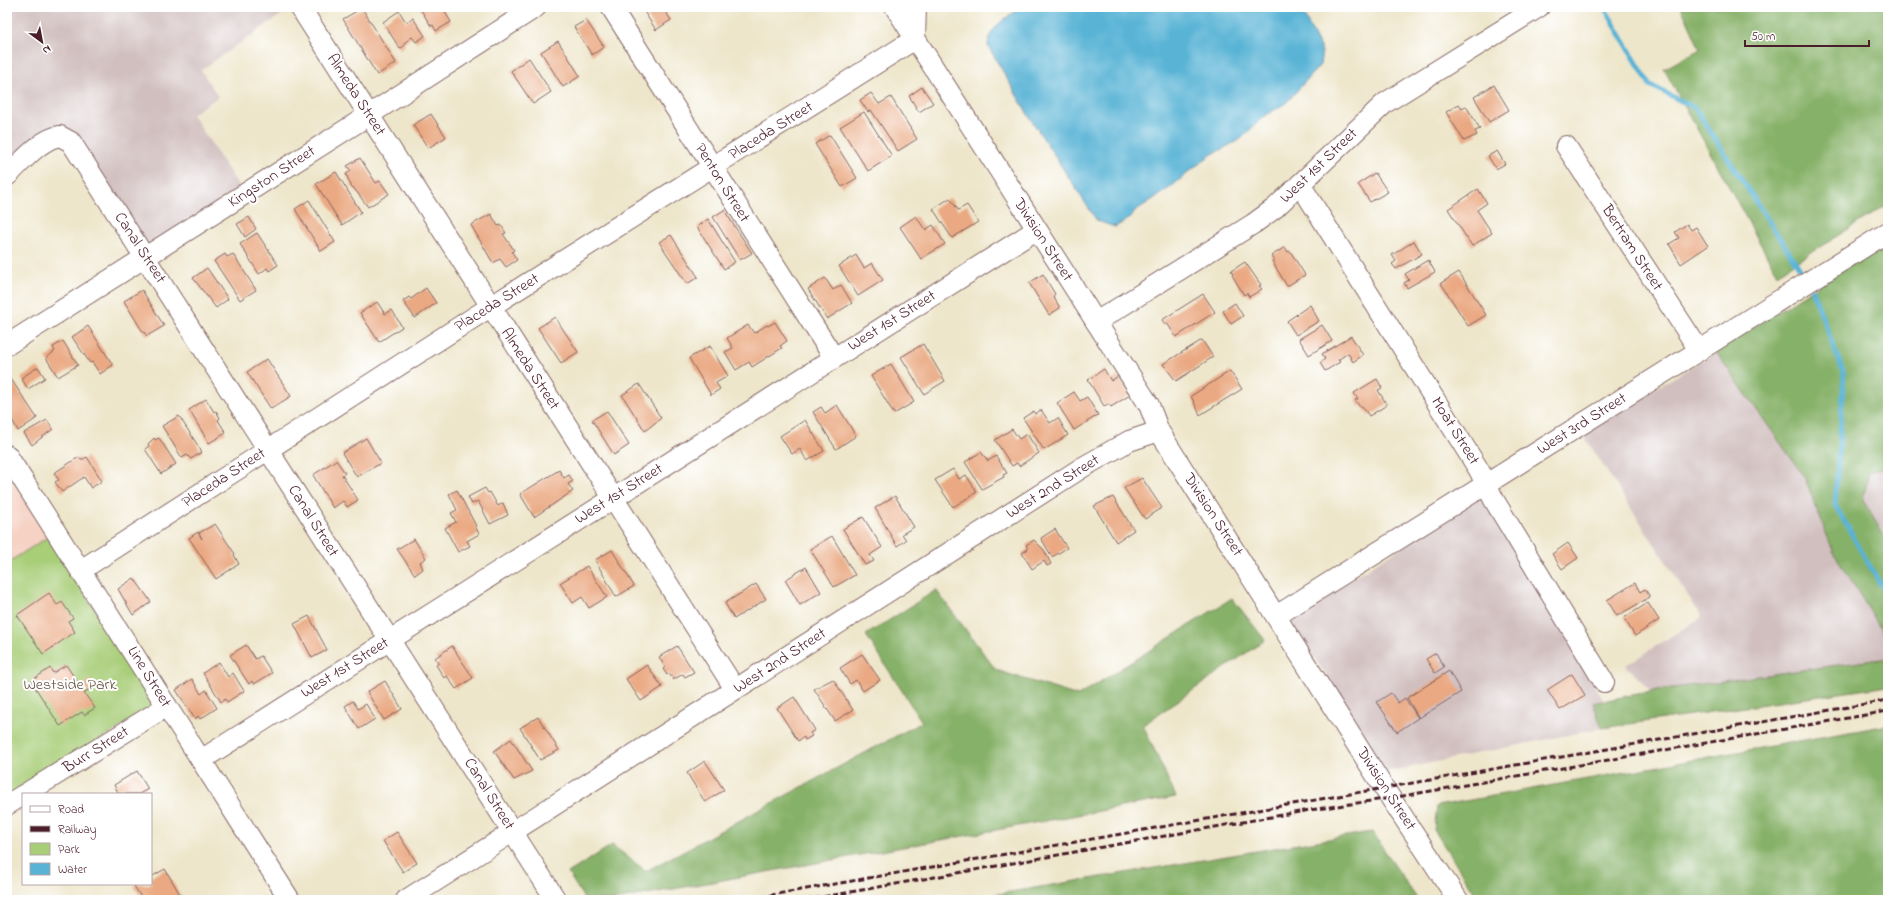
<svg xmlns="http://www.w3.org/2000/svg" width="1895" height="907" font-family="'Indie Flower',sans-serif">
<style>
.built{fill:#f6d2c5}
.industrial{fill:#d1bfbf}
.green{fill:#a8ce78;stroke:#797652}
.forest{fill:#86b168;stroke:#68684a}
.water{fill:#58b3d5;stroke:#516980}
.lines{fill:none;stroke-linecap:round;stroke-linejoin:round}
.stream{stroke:#58b3d5;stroke-width:5}
.building{fill:#eaa982}
.street-casing{stroke:#836563;stroke-width:22}
.street{stroke:#fff;stroke-width:20}
.rail{stroke:#4a1f2b;stroke-width:3;stroke-dasharray:6 3;stroke-linecap:butt}
.labels{text-anchor:middle;dominant-baseline:central;stroke-width:4;stroke-linejoin:round;paint-order:stroke}
.street-label{font-size:16px;fill:#4a1f2b;stroke:#fff}
.park-label{font-size:16px;fill:#665442;stroke:#fff}
</style>
<rect width="100%" height="100%" fill="#fff"/>
<filter id="ink" filterUnits="userSpaceOnUse"><feTurbulence type="fractalNoise" baseFrequency=".025" numOctaves="2"/><feDisplacementMap in="SourceGraphic" scale="8" xChannelSelector="R" yChannelSelector="G"/><feConvolveMatrix kernelMatrix="1 2 1 2 8 2 1 2 1" color-interpolation-filters="sRGB"/></filter>
<filter id="wash" filterUnits="userSpaceOnUse"><feTurbulence type="fractalNoise" baseFrequency=".012" numOctaves="4" result="noise"/><feDisplacementMap in="SourceGraphic" scale="16" xChannelSelector="R" yChannelSelector="G"/><feGaussianBlur stdDeviation="0.9" result="paint"/><feColorMatrix in="noise" values="0 0 0 0 0 0 0 0 0 0 0 0 0 0 0 0 0 1.4 0 .05"/><feComposite in="paint" operator="in"/></filter>
<g filter="url(#wash)">
<rect width="100%" height="100%" fill="#eee6cb"/>
<polygon class="built" points="7,472 48,537 7,563"/>
<g class="industrial">
<polygon points="7,7 290,7 291,8 201,70 218,97 192,114 240,188 148,246 70,131 7,164"/>
<polygon points="1716,352 1805,478 1833,551 1888,641 1888,658 1651,691 1626,665 1702,617 1582,433"/>
<polygon points="1888,465 1888,543 1863,500 1869,473"/>
<polygon points="1483,496 1604,701 1594,703 1602,728 1387,772 1289,618"/>
</g>
<polygon class="green" points="48,537 156,705 7,797 7,563"/>
<g class="forest">
<polygon points="1681,7 1888,7 1888,204 1777,274 1664,69 1700,49"/>
<polygon points="1886,241 1888,242 1888,465 1869,473 1863,500 1888,543 1888,641 1833,551 1805,478 1716,352"/>
<polygon points="936,590 996,670 1078,696 1232,598 1265,640 1143,725 1176,797 614,900 585,900 568,873 612,845 646,871 922,722 866,635"/>
<polygon points="1888,658 1888,686 1602,728 1593,703 1651,691"/>
<polygon points="1888,725 1888,900 1479,900 1434,830 1437,806"/>
<polygon points="1372,832 1418,900 962,900 1371,832"/>
</g>
<path class="water" d="M1022 7H1300L1322 51 1320 65 1286 103 1263 117 1241 139 1209 156 1167 190 1135 211 1131 218 1115 227 1097 221 1030 118 988 46C988 27 1008 17 1022 7Z"/>
<g class="lines">
<g class="stream">
<polyline points="1604,7 1650,85 1695,108 1800,269"/>
<polyline points="1812,290 1844,374 1835,505 1888,598"/>
</g>
</g>
<g id="blocks">
<g class="building">
<polygon points="419,7 442,7 451,22 436,31 433,25 431,26"/>
<polygon points="641,7 662,7 671,20 656,30"/>
<polygon points="362,8 396,63 377,75 343,19"/>
<polygon points="399,11 406,22 413,18 425,36 416,42 412,37 404,43 405,45 400,49 383,22"/>
<polygon points="586,20 604,47 592,55 574,27"/>
<polygon points="558,41 580,76 563,87 541,52"/>
<polygon points="529,58 551,92 533,104 511,71"/>
<polygon points="1494,85 1509,110 1489,122 1474,97"/>
<polygon points="922,87 933,103 919,112 909,96"/>
<polygon points="871,93 879,104 891,97 917,139 898,151 871,110 868,112 860,100"/>
<polygon points="1459,104 1462,108 1466,106 1480,129 1475,131 1477,135 1464,141 1446,112"/>
<polygon points="864,112 892,156 868,171 840,127"/>
<polygon points="431,114 446,137 428,148 413,125"/>
<polygon points="830,135 857,178 842,187 815,144"/>
<polygon points="1497,151 1505,164 1496,169 1488,156"/>
<polygon points="360,158 376,183 380,181 389,194 368,207 353,187 352,188 346,174 351,171 347,166"/>
<polygon points="336,172 361,212 342,225 316,184"/>
<polygon points="1375,173 1388,192 1370,202 1358,184"/>
<polygon points="1478,189 1487,203 1477,210 1492,233 1472,246 1448,209"/>
<polygon points="950,198 958,210 967,205 978,222 952,238 933,209"/>
<polygon points="309,200 335,242 321,251 295,209"/>
<polygon points="724,210 752,253 740,260 713,217"/>
<polygon points="491,214 498,226 501,225 506,233 503,234 514,250 512,252 517,260 506,267 500,259 493,263 471,225"/>
<polygon points="916,216 925,230 933,225 945,244 921,259 900,227"/>
<polygon points="249,217 256,229 245,237 237,224"/>
<polygon points="708,219 735,262 724,269 697,227"/>
<polygon points="1687,224 1691,230 1696,227 1708,246 1681,264 1669,244 1679,238 1675,232"/>
<polygon points="257,233 278,265 269,271 267,268 259,274 240,244"/>
<polygon points="671,235 698,277 687,284 659,242"/>
<polygon points="1414,241 1422,254 1396,269 1392,264 1396,261 1392,255"/>
<polygon points="1285,247 1288,252 1290,251 1305,275 1287,286 1272,261 1274,260 1271,256"/>
<polygon points="225,254 227,257 233,254 256,290 240,300 214,261"/>
<polygon points="856,255 864,268 872,263 883,280 858,296 839,266"/>
<polygon points="1428,260 1435,272 1407,288 1404,283 1409,280 1405,274"/>
<polygon points="1245,262 1261,285 1259,286 1262,289 1249,297 1247,293 1244,295 1232,275 1233,274 1231,271"/>
<polygon points="207,268 228,299 216,308 193,278"/>
<polygon points="1459,272 1486,315 1468,326 1441,283"/>
<polygon points="1043,274 1055,294 1053,296 1060,308 1049,315 1029,283"/>
<polygon points="825,278 833,290 841,285 852,303 827,319 808,289"/>
<polygon points="426,288 436,303 415,318 403,301 409,297 411,299"/>
<polygon points="142,290 164,326 147,336 144,332 143,332 124,301"/>
<polygon points="1203,294 1215,312 1176,337 1167,323 1165,324 1162,320"/>
<polygon points="377,302 385,314 392,310 402,327 379,342 360,313"/>
<polygon points="1235,303 1243,316 1231,324 1223,311"/>
<polygon points="1310,305 1319,321 1296,335 1287,321"/>
<polygon points="555,317 578,352 561,363 538,328"/>
<polygon points="775,322 787,341 780,346 782,348 752,367 749,362 736,370 725,352 733,348 727,338 748,325 754,333 767,325 768,326"/>
<polygon points="1322,325 1332,341 1309,355 1299,339"/>
<polygon points="88,326 113,365 100,374 92,362 90,363 72,337"/>
<polygon points="1351,336 1363,355 1353,362 1348,353 1338,360 1340,362 1325,371 1320,363 1325,359 1322,354"/>
<polygon points="1202,340 1213,357 1176,381 1163,364"/>
<polygon points="63,341 78,365 58,377 46,358 55,351 53,347"/>
<polygon points="923,344 945,381 924,394 901,357"/>
<polygon points="710,346 728,376 716,383 720,389 711,395 689,358"/>
<polygon points="267,359 291,396 271,409 247,372"/>
<polygon points="891,364 914,402 894,414 871,376"/>
<polygon points="38,367 45,378 28,389 21,378"/>
<polygon points="1104,369 1111,381 1118,376 1130,395 1111,407 1109,404 1104,406 1088,380"/>
<polygon points="1230,371 1242,389 1200,415 1191,396"/>
<polygon points="11,379 37,418 18,431 7,410 7,382"/>
<polygon points="1377,379 1382,388 1378,390 1387,405 1369,416 1362,406 1360,407 1355,400 1358,399 1354,393"/>
<polygon points="639,384 661,418 645,431 622,395"/>
<polygon points="1074,392 1080,401 1087,397 1098,415 1074,430 1057,403"/>
<polygon points="206,399 214,412 216,411 220,418 218,420 226,433 209,443 189,410"/>
<polygon points="837,405 856,436 836,449 813,412 821,407 825,413"/>
<polygon points="1041,410 1050,423 1058,418 1068,435 1044,450 1023,418 1034,411 1035,414"/>
<polygon points="607,411 629,445 614,455 592,420"/>
<polygon points="179,416 202,452 191,459 187,455 182,458 162,426"/>
<polygon points="47,420 53,429 32,445 24,433"/>
<polygon points="805,420 824,451 807,461 800,449 792,454 780,436"/>
<polygon points="1012,429 1019,439 1027,434 1039,453 1019,466 1017,463 1012,466 995,440"/>
<polygon points="154,438 155,440 159,438 176,464 161,474 145,449 149,446 148,444"/>
<polygon points="366,438 381,463 357,477 342,453"/>
<polygon points="981,452 988,461 996,456 1007,473 1003,475 1004,477 982,489 965,462"/>
<polygon points="79,457 81,460 87,457 102,481 91,488 84,477 62,492 55,482 59,480 54,473"/>
<polygon points="336,460 345,473 342,475 358,500 347,507 343,501 333,508 313,475"/>
<polygon points="953,469 959,479 966,475 977,492 953,507 935,480"/>
<polygon points="559,470 564,478 569,475 573,481 568,484 573,491 534,517 520,494"/>
<polygon points="1142,478 1162,508 1145,519 1124,488"/>
<polygon points="485,488 488,493 490,492 498,506 503,503 508,515 490,524 478,501 472,504 468,497"/>
<polygon points="457,490 476,526 475,526 479,534 467,541 470,546 458,552 445,528 456,522 451,513 457,510 449,494"/>
<polygon points="895,496 914,527 902,534 906,540 897,546 875,508"/>
<polygon points="1113,497 1134,530 1116,542 1094,506"/>
<polygon points="863,517 882,547 870,555 874,561 865,565 843,529"/>
<polygon points="215,524 235,554 234,555 239,564 216,579 189,538 198,532 202,539 199,533"/>
<polygon points="1055,529 1067,548 1052,557 1041,538"/>
<polygon points="832,536 855,575 834,587 810,549"/>
<polygon points="414,539 426,558 420,562 423,569 415,575 397,549"/>
<polygon points="1034,540 1044,550 1051,564 1047,566 1044,561 1032,569 1022,553 1028,549 1026,545"/>
<polygon points="1568,543 1578,558 1562,569 1552,554"/>
<polygon points="612,550 634,586 616,597 595,560"/>
<polygon points="587,566 607,597 589,608 582,597 573,603 560,583"/>
<polygon points="806,567 821,592 800,605 785,580"/>
<polygon points="134,578 151,602 133,615 118,589"/>
<polygon points="1635,583 1640,592 1645,589 1650,597 1617,616 1607,600"/>
<polygon points="756,584 766,599 734,619 725,603"/>
<polygon points="49,593 57,605 62,602 73,618 68,621 75,632 43,654 17,615"/>
<polygon points="1648,603 1659,620 1635,636 1624,618"/>
<polygon points="309,616 327,650 312,658 294,624"/>
<polygon points="246,645 255,659 261,656 272,673 254,684 252,681 249,684 230,655"/>
<polygon points="452,646 473,678 456,689 447,676 444,678 436,665 439,663 435,658"/>
<polygon points="677,646 694,672 685,677 683,674 673,680 669,673 667,675 663,669 665,667 659,657"/>
<polygon points="1436,653 1444,667 1435,673 1426,659"/>
<polygon points="862,654 880,680 863,691 856,680 850,684 840,668"/>
<polygon points="219,662 228,677 233,673 244,691 227,702 225,699 221,702 203,673"/>
<polygon points="66,665 81,687 90,680 94,686 84,693 95,708 84,715 82,712 60,726 31,681 50,668 53,673"/>
<polygon points="647,665 662,687 641,701 626,679"/>
<polygon points="1449,671 1461,692 1419,718 1407,698"/>
<polygon points="1572,674 1585,695 1560,710 1547,690"/>
<polygon points="192,679 201,694 206,690 217,708 200,719 198,716 195,719 176,690"/>
<polygon points="833,679 853,710 835,721 814,689"/>
<polygon points="385,681 402,709 384,720 367,692"/>
<polygon points="1391,693 1398,703 1405,698 1418,718 1397,732 1377,702"/>
<polygon points="794,697 815,730 810,733 812,736 805,740 804,737 798,741 777,708"/>
<polygon points="353,701 358,709 366,704 375,719 359,729 345,706"/>
<polygon points="538,717 559,750 540,760 520,728"/>
<polygon points="511,739 532,771 514,780 494,751"/>
<polygon points="705,761 724,790 705,802 687,773"/>
<polygon points="137,771 148,789 139,794 119,794 114,785"/>
<polygon points="397,832 417,863 403,872 383,841"/>
<polygon points="165,869 181,896 174,900 143,900 134,886 138,884 151,884 151,877"/>
</g>
</g>
</g>
<g filter="url(#ink)">
<use href="#blocks" fill-opacity="0" stroke="#836563" stroke-width="1"/>
<g class="lines">
<defs>
<g id="street">
<polyline points="300,7 735,689"/>
<polyline points="611,7 834,358"/>
<polyline points="895,7 1149,405 1159,431 1384,788 1458,900"/>
<polyline points="1566,146 1699,350"/>
<path d="M7 176C22 162 40 139 60 136L71 142 556 900"/>
<polyline points="1300,184 1479,470 1494,500 1604,682"/>
<polyline points="1096,322 1253,224 1275,208 1385,103 1539,7"/>
<polyline points="7,345 369,115 536,7"/>
<polyline points="7,455 290,900"/>
<polyline points="81,570 490,307 915,39 916,7"/>
<polyline points="1276,616 1888,232"/>
<polyline points="201,760 1036,230"/>
<polyline points="25,794 167,706"/>
<polyline points="7,805 23,795"/>
<polyline points="406,900 1083,467 1129,441 1159,431"/>
</g>
</defs>
<use href="#street" class="street-casing"/>
<use href="#street" class="street"/>
<g class="rail">
<polyline points="743,900 1888,700"/>
<polyline points="806,900 1310,810 1391,798 1888,711"/>
</g>
</g>
</g>
<g class="labels">
<g class="street-label">
<text transform="translate(356 95) rotate(57)">Almeda Street</text>
<text transform="translate(771 131) rotate(-32)">Placeda Street</text>
<text transform="translate(1319 166) rotate(-44)">West 1st Street</text>
<text transform="translate(272 177) rotate(-33)">Kingston Street</text>
<text transform="translate(722 183) rotate(58)">Penton Street</text>
<text transform="translate(1043 240) rotate(57)">Division Street</text>
<text transform="translate(140 248) rotate(57)">Canal Street</text>
<text transform="translate(1632 248) rotate(57)">Bertram Street</text>
<text transform="translate(497 303) rotate(-32)">Placeda Street</text>
<text transform="translate(892 321) rotate(-32)">West 1st Street</text>
<text transform="translate(530 369) rotate(57)">Almeda Street</text>
<text transform="translate(1582 424) rotate(-32)">West 3rd Street</text>
<text transform="translate(1455 431) rotate(58)">Moat Street</text>
<text transform="translate(224 478) rotate(-33)">Placeda Street</text>
<text transform="translate(1053 487) rotate(-32)">West 2nd Street</text>
<text transform="translate(619 494) rotate(-32)">West 1st Street</text>
<text transform="translate(1213 515) rotate(57)">Division Street</text>
<text transform="translate(313 521) rotate(58)">Canal Street</text>
<text transform="translate(780 661) rotate(-33)">West 2nd Street</text>
<text transform="translate(345 668) rotate(-32)">West 1st Street</text>
<text transform="translate(149 677) rotate(58)">Line Street</text>
<text transform="translate(96 750) rotate(-32)">Burr Street</text>
<text transform="translate(1386 789) rotate(57)">Division Street</text>
<text transform="translate(489 794) rotate(58)">Canal Street</text>
</g>
<g class="park-label">
<text x="70" y="685">Westside Park</text>
</g>
</g>
<rect width="1895" height="907" fill="none" stroke="#fff" stroke-width="24"/>
<rect x="22" y="793" width="130" height="92" fill="#ffffff" stroke="#b7a5aa"/>
<rect x="30" y="806" width="20" height="6" fill="#ffffff" stroke="#b7a5aa"/>
<text x="58" y="813" font-size="12" fill="#4a1f2b">Road</text>
<rect x="30" y="826" width="20" height="6" fill="#4a1f2b" stroke="#b7a5aa"/>
<text x="58" y="833" font-size="12" fill="#4a1f2b">Railway</text>
<rect x="30" y="843" width="20" height="12" fill="#a8ce78" stroke="#b7a5aa"/>
<text x="58" y="853" font-size="12" fill="#4a1f2b">Park</text>
<rect x="30" y="863" width="20" height="12" fill="#58b3d5" stroke="#b7a5aa"/>
<text x="58" y="873" font-size="12" fill="#4a1f2b">Water</text>
<g transform="translate(42 42) rotate(148)" stroke="#ffffff" stroke-width="3" paint-order="stroke">
<path d="M0-3L7 15L0 10L-7 15Z" fill="#4a1f2b"/>
<text y="-6" font-size="11" font-weight="bold" text-anchor="middle" fill="#4a1f2b">N</text>
</g>
<path d="M1745 40v6h124v-6" fill="none" stroke="#4a1f2b" stroke-width="2"/>
<text x="1751" y="40" font-size="12" fill="#4a1f2b" stroke="#ffffff" stroke-width="3" paint-order="stroke">50 m</text>
</svg>
